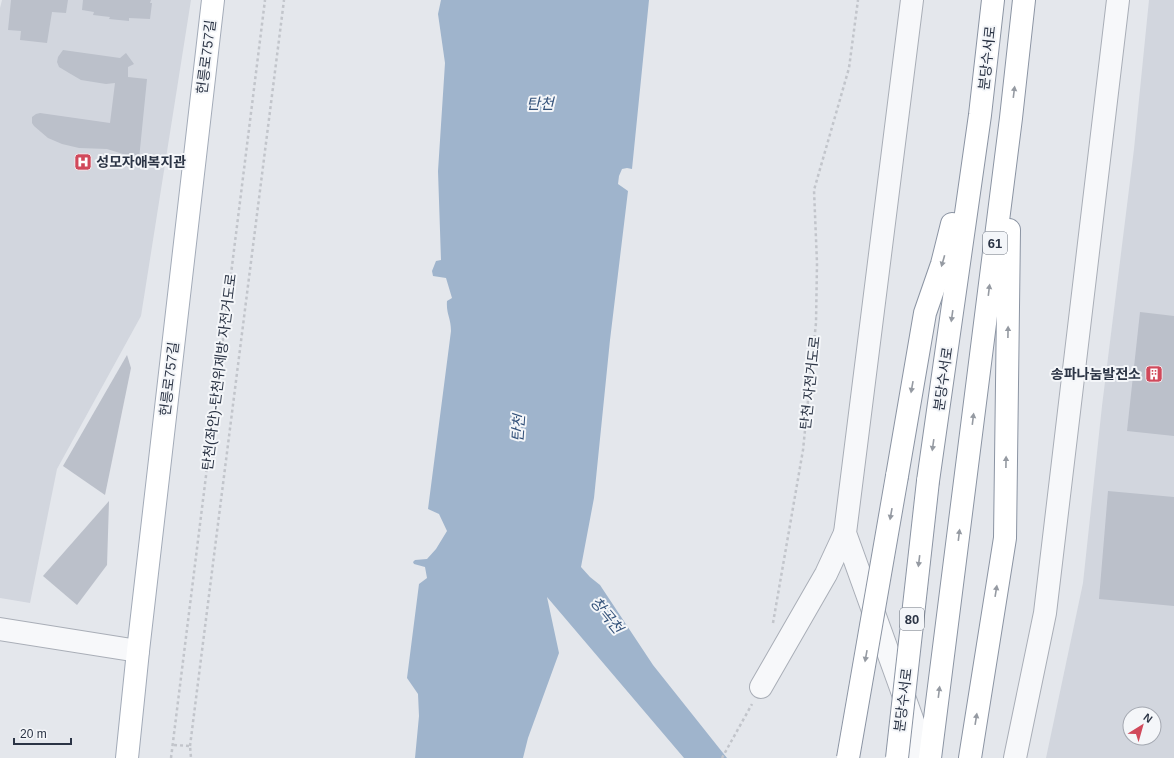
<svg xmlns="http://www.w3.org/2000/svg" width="1174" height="758" font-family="Arial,'Noto Sans KR',sans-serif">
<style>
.built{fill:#d2d6de;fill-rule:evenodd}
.water{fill:#9fb4cc}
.building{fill:#bbc0ca}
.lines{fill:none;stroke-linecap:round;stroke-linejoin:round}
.minor-casing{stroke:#a9aeb7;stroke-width:24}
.major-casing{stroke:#a3abb8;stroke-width:24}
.highway-casing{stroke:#8b94a3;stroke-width:24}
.path{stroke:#c2c5cb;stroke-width:2.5;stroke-dasharray:3 3;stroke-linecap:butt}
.minor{stroke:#f7f8fa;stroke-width:22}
.major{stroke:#fff;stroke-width:22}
.highway{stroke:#fff;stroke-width:22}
.highway-bridge-casing{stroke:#8b94a3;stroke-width:24;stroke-linecap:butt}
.highway-bridge{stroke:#fff;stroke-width:22}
.oneway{fill:#959aa2}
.labels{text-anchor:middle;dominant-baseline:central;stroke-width:4;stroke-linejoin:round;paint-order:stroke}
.shield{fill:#f4f6f9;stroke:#676e7b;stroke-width:1}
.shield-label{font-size:13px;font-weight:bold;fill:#2b3445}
.street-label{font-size:14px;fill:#2b3445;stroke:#f4f6f9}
.poi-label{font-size:14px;font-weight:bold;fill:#2b3445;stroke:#f4f6f9;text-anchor:start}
.water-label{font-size:15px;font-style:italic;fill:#34527a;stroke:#f4f6f9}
</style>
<rect width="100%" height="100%" fill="#e4e7ec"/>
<g class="built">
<polygon points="2,0 191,0 141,316 57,469 30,603 0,598 0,8"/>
<path d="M1149 0H1174V758H1046L1083 583 1102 406 1134 149ZM1130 714H1154V738H1130Z"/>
</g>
<path class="water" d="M441 0H649L632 169 627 168 622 169 619 176 618 184 628 191 610 340 594 498 581 567 590 577 600 585 653 665 727 758H684L547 597 559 653 528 738 523 758H415L419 716 418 694 407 678 419 584 427 578 425 567 414 564 413 562 415 560 427 559 436 549 447 531 439 514 428 509 451 331C451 318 446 314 447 301L452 298 446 278 433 276 432 271 436 261 441 260 438 171 445 63 438 14Z"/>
<g class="building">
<polygon points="11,0 68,0 66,13 52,12 47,43 20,40 21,31 8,30"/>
<polygon points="83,0 151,0 150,3 152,3 150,19 129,18 129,21 109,19 110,17 93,15 94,12 82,10"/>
<polygon points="63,50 120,58 126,53 134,64 128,67 128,77 147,79 139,159 107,149 79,148 62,144 48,138 34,126 32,123 32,117 36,114 40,113 110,123 115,83 106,84 81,80 69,73 59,67 57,62 58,57"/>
<polygon points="1140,312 1174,316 1174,436 1127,431"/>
<polygon points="127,355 131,368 105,495 63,466"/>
<polygon points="1108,491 1174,497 1174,606 1099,599"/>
<polygon points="109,501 107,565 77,605 43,576"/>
</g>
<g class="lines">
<defs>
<g id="minor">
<polyline points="912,0 845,533 915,727 919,758"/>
<polyline points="0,629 138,651"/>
<polyline points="761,687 826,574 845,533"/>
<polyline points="1015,758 1045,613 1118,0"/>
</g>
<polyline id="major" points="127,758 138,651 213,0"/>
<g id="highway">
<polyline points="897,476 925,313 942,264 952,224"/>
<polyline points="928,481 980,115 993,0"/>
<polyline points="930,758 1011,118 1024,0"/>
<polyline points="970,758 1005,538 1009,230"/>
</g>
</defs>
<use href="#minor" class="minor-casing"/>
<use href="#major" class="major-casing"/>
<use href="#highway" class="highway-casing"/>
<g class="path">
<polyline points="773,623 803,450 816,323 817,263 814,190 849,68 858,0"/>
<polyline points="174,745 190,746 191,758"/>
<polyline points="190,746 284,0"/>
<polyline points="171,758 265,0"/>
<polyline points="722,758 752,704"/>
</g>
<use href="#minor" class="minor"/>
<use href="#major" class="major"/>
<use href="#highway" class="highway"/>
<defs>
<g id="highway-bridge">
<polyline points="848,758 897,476"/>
<polyline points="897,758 928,481"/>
</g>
</defs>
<use href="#highway-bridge" class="highway-bridge-casing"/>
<use href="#highway-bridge" class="highway-bridge"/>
</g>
<defs><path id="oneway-solid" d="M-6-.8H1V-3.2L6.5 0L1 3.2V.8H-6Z"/></defs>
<g class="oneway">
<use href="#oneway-solid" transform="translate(1014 92) rotate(-83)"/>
<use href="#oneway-solid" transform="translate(943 261) rotate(106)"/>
<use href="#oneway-solid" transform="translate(989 290) rotate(-83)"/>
<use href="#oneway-solid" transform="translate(952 316) rotate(98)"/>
<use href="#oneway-solid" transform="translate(1008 332) rotate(-89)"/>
<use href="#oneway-solid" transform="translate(912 387) rotate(100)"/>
<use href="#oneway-solid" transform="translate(973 419) rotate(-83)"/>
<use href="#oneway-solid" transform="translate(933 445) rotate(98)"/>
<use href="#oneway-solid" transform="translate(1006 462) rotate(-89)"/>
<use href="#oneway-solid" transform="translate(891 514) rotate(100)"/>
<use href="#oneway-solid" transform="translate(959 535) rotate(-83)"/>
<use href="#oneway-solid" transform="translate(919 561) rotate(97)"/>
<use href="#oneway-solid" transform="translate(996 591) rotate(-81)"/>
<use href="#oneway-solid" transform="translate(866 656) rotate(100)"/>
<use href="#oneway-solid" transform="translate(939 692) rotate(-83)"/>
<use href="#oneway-solid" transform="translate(976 719) rotate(-81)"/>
</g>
<defs>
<symbol id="hospital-square" viewBox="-11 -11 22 22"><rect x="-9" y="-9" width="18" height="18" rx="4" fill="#d1495b" stroke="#f4f6f9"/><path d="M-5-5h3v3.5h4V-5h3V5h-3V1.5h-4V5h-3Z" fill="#fff"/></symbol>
<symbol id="building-square" viewBox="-11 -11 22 22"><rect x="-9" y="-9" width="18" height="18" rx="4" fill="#d1495b" stroke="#f4f6f9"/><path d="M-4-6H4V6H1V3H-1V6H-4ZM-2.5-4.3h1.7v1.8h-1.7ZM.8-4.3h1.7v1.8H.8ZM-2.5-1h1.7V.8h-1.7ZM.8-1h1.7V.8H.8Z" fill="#fff"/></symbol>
</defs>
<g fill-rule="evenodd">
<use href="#hospital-square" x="73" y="152" width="20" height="20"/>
<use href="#building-square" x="1144" y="364" width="20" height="20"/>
</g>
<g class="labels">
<g class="shield">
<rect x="983" y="232" width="24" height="22" rx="3"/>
<rect x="900" y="608" width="24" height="22" rx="3"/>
</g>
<g class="shield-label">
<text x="995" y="243">61</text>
<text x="912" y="619">80</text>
</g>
<g class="street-label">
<text transform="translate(206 57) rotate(-83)">헌릉로757길</text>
<text transform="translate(987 58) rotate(-84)">분당수서로</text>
<text transform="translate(219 372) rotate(-83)">탄천(좌안)-탄천위제방 자전거도로</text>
<text transform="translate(169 379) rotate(-83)">헌릉로757길</text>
<text transform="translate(943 379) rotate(-82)">분당수서로</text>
<text transform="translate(810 383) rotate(-84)">탄천 자전거도로</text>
<text transform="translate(903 700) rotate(-83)">분당수서로</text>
</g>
<g class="poi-label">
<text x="96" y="162">성모자애복지관</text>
<text x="1141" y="374" text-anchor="end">송파나눔발전소</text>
</g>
<g class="water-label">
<text x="540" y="103">탄천</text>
<text transform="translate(518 428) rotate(-86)">탄천</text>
<text transform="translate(607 615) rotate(51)">창곡천</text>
</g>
</g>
<g transform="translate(1142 726) rotate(37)"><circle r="19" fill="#f4f6f9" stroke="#a4a8b1"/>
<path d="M0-3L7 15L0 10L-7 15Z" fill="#d1495b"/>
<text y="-6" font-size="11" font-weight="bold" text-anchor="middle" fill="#2b3445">N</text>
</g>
<path d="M14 738v6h57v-6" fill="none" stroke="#2b3445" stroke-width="2"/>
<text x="20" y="738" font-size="12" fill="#2b3445" stroke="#f4f6f9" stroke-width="3" paint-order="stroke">20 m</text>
</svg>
